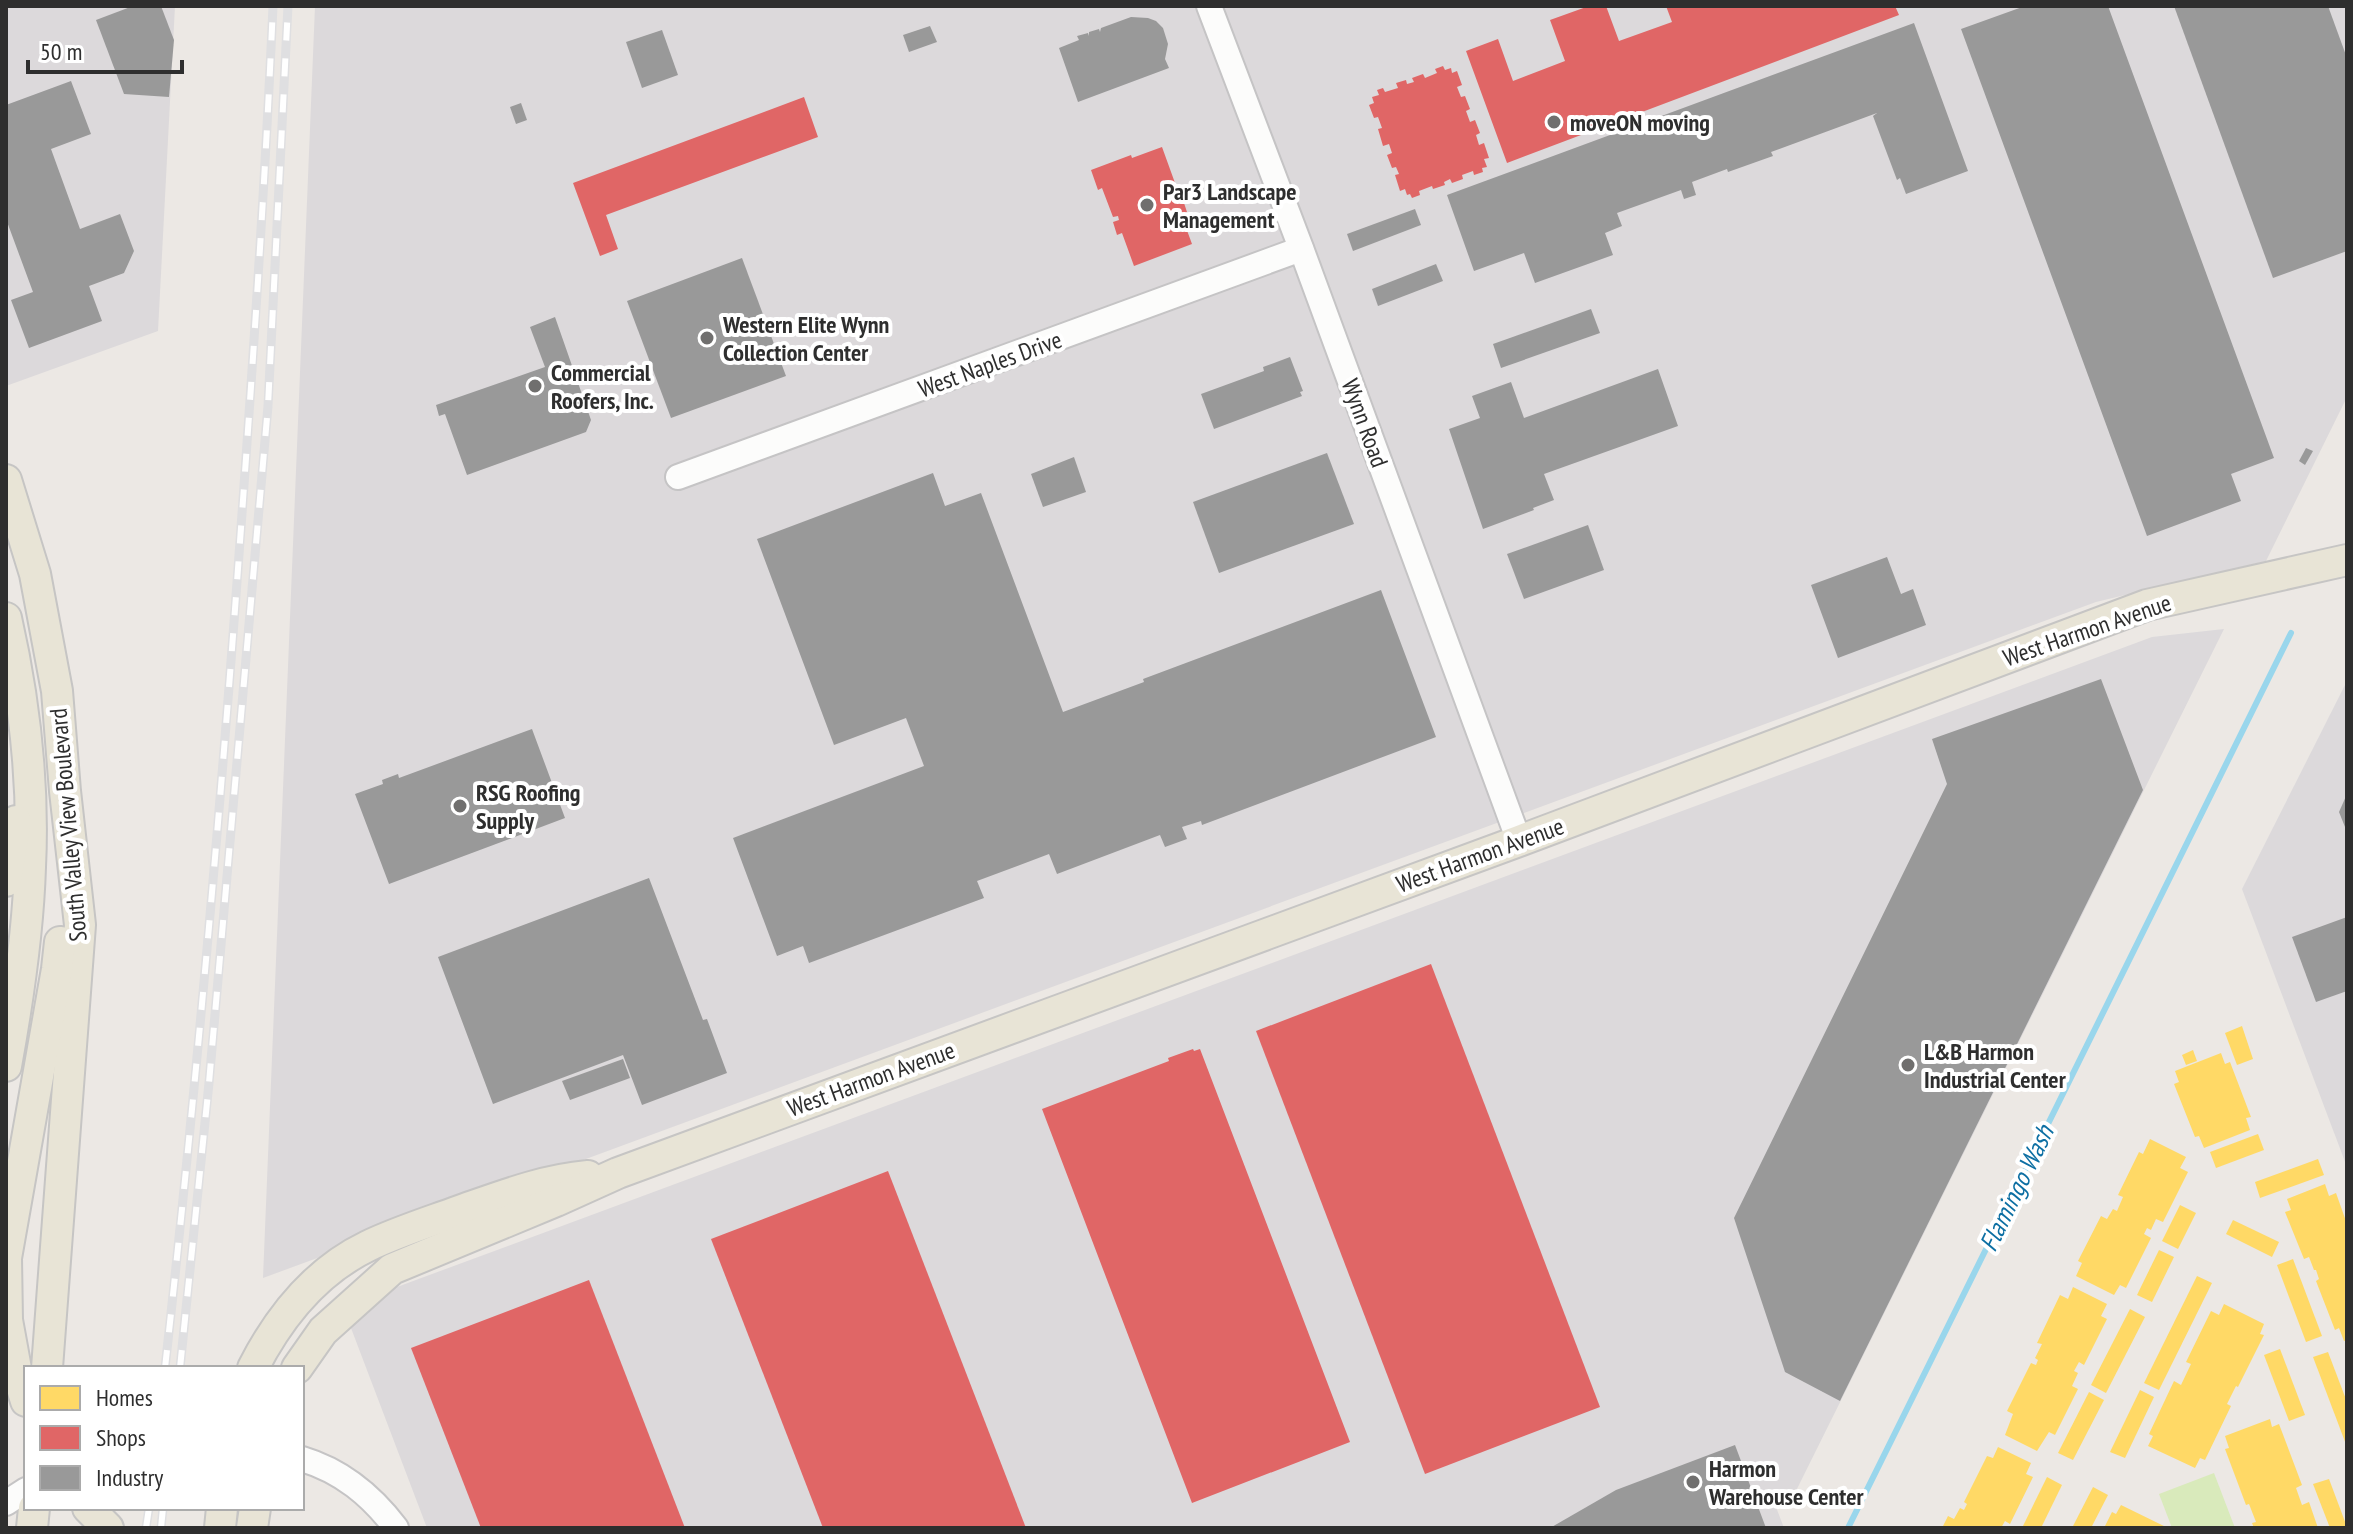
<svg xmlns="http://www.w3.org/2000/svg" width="2353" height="1534" font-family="'PT Sans Narrow',sans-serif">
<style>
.industrial{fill:#dcd9db}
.pitch{fill:#d9eabb}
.homes{fill:#ffd966}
.shops{fill:#e06666}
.industry{fill:#999}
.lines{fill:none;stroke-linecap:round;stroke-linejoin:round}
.stream{stroke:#99d6ec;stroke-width:6}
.minor-casing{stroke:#c5c4c5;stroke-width:28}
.major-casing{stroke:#c6c5c4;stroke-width:34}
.minor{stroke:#fcfcfb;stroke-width:24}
.major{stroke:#e8e4d6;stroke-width:30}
.rail-casing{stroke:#dfdfe1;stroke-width:9}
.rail{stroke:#fff;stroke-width:6;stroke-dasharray:18;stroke-linecap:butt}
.poi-dot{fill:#706f6e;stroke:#fff;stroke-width:3}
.labels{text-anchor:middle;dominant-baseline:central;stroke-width:8;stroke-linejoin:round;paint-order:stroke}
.poi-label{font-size:24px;font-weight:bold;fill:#2e2e2e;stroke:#fff;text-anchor:start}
.street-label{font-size:24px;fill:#2e2e2e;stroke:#fff}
.water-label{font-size:26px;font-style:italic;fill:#0d6fa3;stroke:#fff}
</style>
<rect width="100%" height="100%" fill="#ece8e4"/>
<g class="industrial">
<polygon points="6,6 175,6 158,331 6,386"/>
<polygon points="315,6 2347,6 2347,397 2266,561 2096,602 263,1278"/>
<polygon points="2224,629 1787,1509 1776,1507 1784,1528 427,1528 343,1307 2152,637"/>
<polygon points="2347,681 2347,1167 2242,889"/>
</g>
<polygon class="pitch" points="2214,1473 2235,1528 2172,1528 2159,1494"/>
<g class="homes">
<polygon points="2242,1026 2253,1059 2237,1065 2225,1033"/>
<polygon points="2193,1050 2197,1061 2186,1065 2182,1055"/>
<polygon points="2221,1053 2225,1064 2230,1062 2251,1117 2246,1118 2250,1130 2204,1148 2199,1136 2195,1137 2174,1084 2179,1082 2175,1071"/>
<polygon points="2258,1134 2264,1150 2216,1168 2210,1152"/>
<polygon points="2150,1139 2186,1157 2180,1168 2188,1172 2163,1222 2156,1219 2151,1230 2147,1228 2144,1234 2151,1238 2126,1288 2120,1285 2114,1295 2076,1276 2082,1263 2078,1261 2101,1216 2107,1219 2113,1209 2117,1211 2123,1197 2118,1195 2139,1152 2143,1154"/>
<polygon points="2318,1159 2324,1175 2260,1198 2255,1182"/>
<polygon points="2325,1184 2329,1196 2336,1193 2347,1224 2347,1340 2344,1341 2339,1328 2335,1330 2316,1281 2319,1279 2316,1270 2314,1270 2309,1257 2304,1259 2285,1212 2291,1210 2287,1199"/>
<polygon points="2180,1205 2196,1213 2178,1249 2162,1241"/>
<polygon points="2233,1220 2279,1242 2272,1257 2226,1234"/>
<polygon points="2159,1250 2174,1257 2152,1302 2137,1295"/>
<polygon points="2293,1259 2322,1336 2306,1342 2277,1265"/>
<polygon points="2197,1276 2212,1283 2159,1390 2144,1383"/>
<polygon points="2073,1287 2107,1304 2101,1316 2107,1319 2084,1365 2079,1362 2074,1371 2078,1373 2072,1386 2078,1389 2055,1435 2049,1432 2037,1451 2005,1435 2013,1414 2007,1411 2031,1363 2036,1365 2038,1360 2035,1358 2042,1344 2037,1343 2060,1295 2068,1299"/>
<polygon points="2224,1304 2264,1324 2260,1334 2264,1335 2238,1387 2236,1386 2227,1404 2231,1406 2205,1460 2200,1458 2195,1468 2148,1446 2153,1436 2149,1434 2174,1381 2181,1385 2191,1364 2186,1362 2211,1311 2219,1315"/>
<polygon points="2130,1309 2145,1317 2106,1393 2091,1385"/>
<polygon points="2280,1349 2305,1415 2289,1421 2264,1355"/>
<polygon points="2328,1352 2347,1402 2347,1447 2313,1357"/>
<polygon points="2140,1390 2154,1397 2125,1458 2110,1452"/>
<polygon points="2089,1392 2104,1400 2073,1460 2058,1453"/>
<polygon points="2270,1419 2272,1427 2279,1424 2302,1485 2296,1488 2302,1505 2309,1502 2318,1528 2254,1528 2252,1523 2256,1522 2249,1504 2246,1505 2225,1449 2229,1448 2225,1436"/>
<polygon points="1998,1447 2031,1463 2026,1474 2033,1477 2010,1524 2005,1521 2001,1528 1942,1528 1948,1516 1954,1519 1960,1508 1964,1510 1967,1504 1964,1502 1987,1456 1993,1458"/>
<polygon points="2047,1477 2062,1485 2041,1528 2022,1528"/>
<polygon points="2329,1479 2347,1527 2347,1528 2330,1528 2313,1484"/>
<polygon points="2093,1487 2108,1495 2091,1528 2072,1528"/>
<polygon points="2121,1505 2168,1528 2104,1528 2112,1512 2116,1514"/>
</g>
<g class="shops">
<polygon points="1589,6 1606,6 1619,41 1672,22 1666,6 1895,6 1899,15 1507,163 1466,51 1498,39 1513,81 1565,61 1550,20"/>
<polygon points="1443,66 1445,70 1451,68 1452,73 1457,71 1462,85 1457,87 1461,97 1465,96 1470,109 1466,111 1470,122 1475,120 1480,133 1476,135 1479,145 1484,143 1489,158 1484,159 1487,167 1482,168 1483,172 1474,175 1473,171 1462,175 1463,179 1452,183 1450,179 1444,182 1445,185 1433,189 1432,186 1419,191 1420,195 1412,198 1410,194 1407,195 1405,189 1400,191 1395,175 1399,174 1396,167 1392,168 1387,155 1392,153 1389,144 1383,146 1378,129 1382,128 1378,117 1374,118 1369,105 1374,103 1372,97 1379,95 1377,90 1383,88 1385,92 1398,88 1396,83 1406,80 1407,84 1414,82 1412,78 1423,74 1425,78 1437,73 1435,69"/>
<polygon points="804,97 818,137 606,215 618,249 600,256 573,183"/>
<polygon points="1162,147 1179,194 1174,196 1175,199 1182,197 1187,212 1181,214 1192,244 1134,266 1122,233 1117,235 1113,222 1119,220 1118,216 1113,217 1102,188 1098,190 1091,170 1131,155 1132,158"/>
<polygon points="1431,964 1600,1407 1425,1474 1256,1031"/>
<polygon points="1193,1049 1194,1051 1200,1049 1350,1442 1192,1503 1042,1109 1169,1061 1168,1058"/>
<polygon points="888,1171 1026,1528 823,1528 711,1239"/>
<polygon points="589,1280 685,1528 481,1528 411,1348"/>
</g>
<g class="industry">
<polygon points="133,6 161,6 174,40 169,97 124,94 96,20"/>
<polygon points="2025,6 2108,6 2274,458 2231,474 2241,501 2147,536 1961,29"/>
<polygon points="2174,6 2328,6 2347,58 2347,251 2273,278"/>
<polygon points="1131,17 1148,18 1156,21 1163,28 1168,44 1165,59 1169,68 1078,102 1059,48 1079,40 1077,36 1088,33 1089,36 1089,32 1099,29 1100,32 1101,28"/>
<polygon points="1914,23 1968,171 1906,194 1900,178 1897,180 1873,116 1877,113 1771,152 1773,156 1728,172 1727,169 1692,182 1696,195 1684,199 1681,190 1617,213 1622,226 1605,233 1613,255 1535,283 1524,253 1474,271 1447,195"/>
<polygon points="930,26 937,42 909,52 903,35"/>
<polygon points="662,30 678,75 642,88 626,42"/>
<polygon points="71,81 91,134 51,149 80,229 120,214 134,251 124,273 89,286 102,321 29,348 11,300 33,292 6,219 6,105"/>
<polygon points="521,103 527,120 516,124 510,107"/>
<polygon points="1415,209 1421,225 1353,251 1347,234"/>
<polygon points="742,258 786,376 671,418 627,301"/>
<polygon points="1436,264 1443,281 1378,306 1372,289"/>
<polygon points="1591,309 1600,333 1501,368 1493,344"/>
<polygon points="555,317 591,420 586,432 467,475 445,414 439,416 436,405 545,367 530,327"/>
<polygon points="1290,357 1303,391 1300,392 1302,396 1214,429 1201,394 1264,371 1263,367"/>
<polygon points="1658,369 1678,426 1544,474 1554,500 1533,508 1534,510 1483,529 1449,429 1480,418 1472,396 1511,382 1524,418"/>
<polygon points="2306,448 2313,451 2305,465 2299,461"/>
<polygon points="1327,453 1354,524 1219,573 1193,502"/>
<polygon points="1074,457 1086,492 1043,507 1031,474"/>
<polygon points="933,473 945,506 981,493 1063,712 1144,682 1143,679 1381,590 1436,737 1202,825 1201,821 1182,827 1187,839 1165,847 1160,835 1057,874 1049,854 977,881 984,898 809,963 803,946 777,956 733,838 924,766 906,718 834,745 757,539"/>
<polygon points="1588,525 1604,570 1524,599 1507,554"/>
<polygon points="1887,557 1901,594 1913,589 1926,625 1838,658 1811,585"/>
<polygon points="2101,679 2143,790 1840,1401 1785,1372 1734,1218 1947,784 1932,739"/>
<polygon points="532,729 565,818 389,884 355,794 383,784 382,780 398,774 399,778"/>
<polygon points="2347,794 2347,832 2339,812"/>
<polygon points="649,878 703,1020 707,1019 727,1073 642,1105 623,1055 493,1104 438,957"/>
<polygon points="2347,917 2347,991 2316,1002 2292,937"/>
<polygon points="623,1059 630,1078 570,1100 562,1081"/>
<polygon points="1735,1445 1766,1528 1550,1528 1616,1490"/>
</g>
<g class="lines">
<polyline class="stream" points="1848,1528 2291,633"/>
<defs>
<g id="minor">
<polyline points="1209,6 1301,248 1519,841"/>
<polyline points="678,477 1301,249"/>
<path d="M302 1459C342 1471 371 1495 396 1528"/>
<polyline points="6,1503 26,1490"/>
</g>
<g id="major">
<polyline points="6,480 35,574 57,691 65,791 80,925 47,1368"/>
<path d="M6 618C24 698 34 785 30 867 28 934 18 1000 6 1066"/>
<polyline points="6,881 16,821"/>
<path d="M253 1368C279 1317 316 1271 368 1246 397 1232 429 1222 459 1211 502 1196 543 1180 588 1176"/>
<polyline points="297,1368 323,1331 392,1269 556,1201 618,1173 1519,841 2147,605 2347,560"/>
<polyline points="26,1401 16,1369 7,1320 6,1258 57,969 60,942"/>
<polyline points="88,1508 108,1528"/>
<polyline points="32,1528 34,1508"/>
<polyline points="220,1528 222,1508"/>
<polyline points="252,1528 255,1508"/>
</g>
</defs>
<use href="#minor" class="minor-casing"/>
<use href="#major" class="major-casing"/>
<use href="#minor" class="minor"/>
<use href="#major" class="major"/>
<defs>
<g id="rail">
<path d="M165 1368C193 1116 216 862 235 609 250 408 264 207 273 6"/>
<polyline points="180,1368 209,1083 268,406 288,6"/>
<polyline points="146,1528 149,1508"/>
<polyline points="161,1528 163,1508"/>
</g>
</defs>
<use href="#rail" class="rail-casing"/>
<use href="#rail" class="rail"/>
</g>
<g class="poi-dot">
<circle cx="1554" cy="122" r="8"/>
<circle cx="1147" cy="205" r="8"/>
<circle cx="707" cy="338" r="8"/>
<circle cx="535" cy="386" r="8"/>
<circle cx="460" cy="806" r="8"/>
<circle cx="1908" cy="1065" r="8"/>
<circle cx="1693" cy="1482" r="8"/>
</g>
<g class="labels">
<g class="poi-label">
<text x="1570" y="122">moveON moving</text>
<text x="1163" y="191">Par3 Landscape<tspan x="1163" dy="28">Management</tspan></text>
<text x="723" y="324">Western Elite Wynn<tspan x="723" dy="28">Collection Center</tspan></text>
<text x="551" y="372">Commercial<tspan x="551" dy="28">Roofers, Inc.</tspan></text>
<text x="476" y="792">RSG Roofing<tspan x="476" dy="28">Supply</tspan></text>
<text x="1924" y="1051">L&amp;B Harmon<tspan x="1924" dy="28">Industrial Center</tspan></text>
<text x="1709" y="1468">Harmon<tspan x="1709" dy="28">Warehouse Center</tspan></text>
</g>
<g class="street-label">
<text transform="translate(990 364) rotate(-20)">West Naples Drive</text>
<text transform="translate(1365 423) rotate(70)">Wynn Road</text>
<text transform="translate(2087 630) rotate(-19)">West Harmon Avenue</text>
<text transform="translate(68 825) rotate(-95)">South Valley View Boulevard</text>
<text transform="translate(1480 855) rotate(-20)">West Harmon Avenue</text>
<text transform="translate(871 1079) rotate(-20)">West Harmon Avenue</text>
</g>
<g class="water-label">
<text transform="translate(2016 1188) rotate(-64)">Flamingo Wash</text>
</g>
</g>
<rect width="2353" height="1534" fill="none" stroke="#2e2e2e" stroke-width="16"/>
<rect x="24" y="1366" width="280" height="144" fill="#ffffff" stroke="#ababab" stroke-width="2"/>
<rect x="40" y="1386" width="40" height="24" fill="#ffd966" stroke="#ababab" stroke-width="2"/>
<text x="96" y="1406" font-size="24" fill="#2e2e2e">Homes</text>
<rect x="40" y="1426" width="40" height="24" fill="#e06666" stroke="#ababab" stroke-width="2"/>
<text x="96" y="1446" font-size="24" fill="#2e2e2e">Shops</text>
<rect x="40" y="1466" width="40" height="24" fill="#999999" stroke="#ababab" stroke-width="2"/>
<text x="96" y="1486" font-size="24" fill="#2e2e2e">Industry</text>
<path d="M28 60v12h154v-12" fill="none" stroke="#2e2e2e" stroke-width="4"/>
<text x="40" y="60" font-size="24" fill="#2e2e2e" stroke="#ffffff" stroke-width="6" paint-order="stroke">50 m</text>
</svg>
